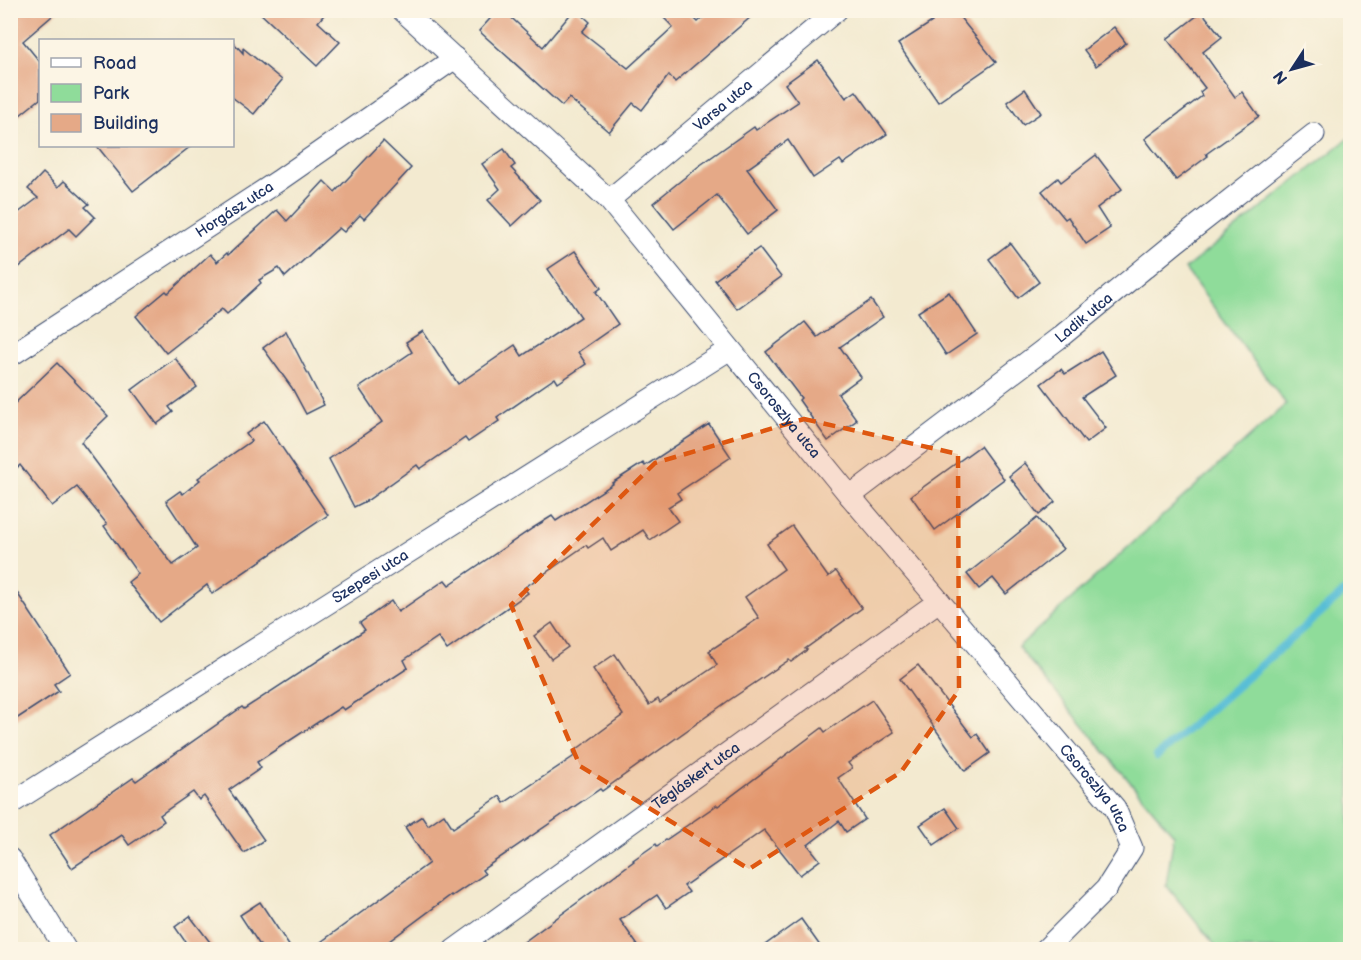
<svg xmlns="http://www.w3.org/2000/svg" width="1361" height="960" font-family="'Balsamiq Sans',sans-serif">
<style>
.green{fill:#8fdc9a;stroke:#55867c;stroke-width:1.5}
.lines{fill:none;stroke-linecap:round;stroke-linejoin:round}
.stream{stroke:#58bed6;stroke-width:8}
.building{fill:#e5a987}
.minor-casing{stroke:#3b4b6f;stroke-width:23}
.minor{stroke:#fff;stroke-width:21}
.marked{fill:#de5710;fill-opacity:0.2;stroke:#de5710;stroke-width:4.5;stroke-dasharray:12 8;stroke-linejoin:round}
.labels{text-anchor:middle;dominant-baseline:central;stroke-width:6;stroke-linejoin:round;paint-order:stroke}
.street-label{font-size:15px;fill:#1b2f5e;stroke:#fcf5e5}
</style>
<rect width="100%" height="100%" fill="#fcf5e5"/>
<filter id="ink" filterUnits="userSpaceOnUse"><feTurbulence type="fractalNoise" baseFrequency=".0167" numOctaves="2"/><feDisplacementMap in="SourceGraphic" scale="12" xChannelSelector="R" yChannelSelector="G"/><feConvolveMatrix kernelMatrix="1 2 1 2 8 2 1 2 1" color-interpolation-filters="sRGB"/></filter>
<filter id="wash" filterUnits="userSpaceOnUse"><feTurbulence type="fractalNoise" baseFrequency=".008" numOctaves="4" result="noise"/><feDisplacementMap in="SourceGraphic" scale="24" xChannelSelector="R" yChannelSelector="G"/><feGaussianBlur stdDeviation="1.35" result="paint"/><feColorMatrix in="noise" values="0 0 0 0 0 0 0 0 0 0 0 0 0 0 0 0 0 1.4 0 .05"/><feComposite in="paint" operator="in"/></filter>
<g filter="url(#wash)">
<rect width="100%" height="100%" fill="#f3ead0"/>
<polygon class="green" points="1350,137 1350,949 1218,949 1166,885 1174,835 1018,647 1286,404 1185,269"/>
<g class="lines">
<polyline class="stream" points="1157,756 1350,587"/>
</g>
<g id="blocks">
<g class="building">
<polygon points="10,10 59,10 23,41 40,62 40,99 10,123"/>
<polygon points="257,10 328,10 318,22 340,42 317,66"/>
<polygon points="498,10 503,10 543,47 574,10 577,10 590,22 582,32 628,68 673,27 656,10 686,10 698,22 711,10 759,10 675,82 669,75 642,110 633,103 609,132 569,98 562,106 479,31"/>
<polygon points="924,10 954,10 996,62 938,102 898,44 932,22"/>
<polygon points="1202,12 1222,37 1203,52 1235,97 1242,92 1259,116 1206,154 1208,156 1176,180 1145,139 1202,96 1200,92 1205,88 1167,39"/>
<polygon points="1114,27 1126,43 1096,66 1084,50"/>
<polygon points="232,41 243,53 243,48 282,80 254,114 232,97"/>
<polygon points="818,60 846,98 856,91 887,134 843,164 840,160 813,178 788,140 747,169 778,210 747,234 717,195 674,229 653,203 699,166 754,127 756,130 798,102 785,84"/>
<polygon points="1025,89 1041,113 1023,125 1007,102"/>
<polygon points="383,141 411,168 364,219 360,215 344,232 339,228 285,277 279,268 259,280 261,283 227,314 222,309 166,353 136,316 166,291 168,293 210,254 217,262 227,253 228,255 277,210 287,221 324,181 335,192"/>
<polygon points="97,146 191,146 133,191"/>
<polygon points="504,149 515,165 511,168 540,200 512,226 488,200 500,189 482,164"/>
<polygon points="1096,155 1122,189 1097,208 1110,228 1086,244 1068,217 1065,219 1042,191 1058,178 1061,182"/>
<polygon points="43,173 58,187 64,181 89,204 85,207 95,217 76,236 69,229 10,274 10,219 38,198 28,189"/>
<polygon points="1010,243 1039,282 1018,298 989,259"/>
<polygon points="759,248 781,277 737,309 715,280"/>
<polygon points="575,251 601,288 596,292 618,324 578,352 586,364 558,383 555,378 497,418 499,421 468,442 465,438 420,469 417,465 368,500 354,507 329,459 382,422 359,388 412,352 406,342 423,331 458,384 515,345 522,356 581,317 548,269"/>
<polygon points="949,292 977,334 946,355 918,312"/>
<polygon points="871,300 883,317 840,347 861,377 838,394 857,420 828,441 799,400 801,398 766,352 805,322 817,337"/>
<polygon points="286,331 324,405 306,414 292,388 263,348"/>
<polygon points="1101,351 1116,375 1082,397 1106,428 1086,443 1041,384 1061,369 1065,374"/>
<polygon points="175,358 197,387 169,407 173,412 157,424 132,390"/>
<polygon points="57,363 108,416 81,442 173,565 197,548 166,501 180,491 183,494 200,480 198,478 251,441 246,434 264,421 328,515 212,594 207,585 159,622 128,582 138,574 104,526 107,524 77,487 52,506 20,465 10,474 10,408"/>
<polygon points="709,424 731,457 677,493 681,499 668,507 678,521 650,540 643,530 611,551 603,538 588,548 586,545 524,588 528,593 447,650 438,637 404,660 408,668 344,710 341,707 257,762 261,768 229,790 264,840 244,853 204,796 199,800 193,792 160,815 164,821 129,845 122,835 72,868 50,835 133,778 136,781 242,707 244,709 365,630 360,623 391,601 398,612 445,580 449,585 533,528 552,516 556,521 613,484 612,483 643,463 645,466"/>
<polygon points="980,446 1004,479 935,530 911,496"/>
<polygon points="1025,463 1055,502 1039,515 1009,476"/>
<polygon points="1037,518 1063,549 1006,594 993,578 979,589 967,574"/>
<polygon points="792,526 828,577 836,571 862,608 805,649 807,650 791,662 789,660 728,701 602,791 600,789 482,870 485,874 452,896 451,895 377,950 310,950 429,863 405,827 422,816 428,825 444,814 453,828 500,796 504,803 576,755 573,752 623,715 593,669 615,654 649,705 658,699 660,703 717,665 709,651 759,618 745,597 784,569 767,544"/>
<polygon points="10,582 70,673 54,684 59,691 10,723"/>
<polygon points="552,623 568,647 551,659 534,636"/>
<polygon points="918,665 973,737 977,734 990,753 965,771 900,679"/>
<polygon points="872,700 894,732 848,763 852,768 838,778 865,819 846,832 839,821 808,845 820,860 800,875 764,830 684,886 689,892 666,908 657,895 620,920 641,950 513,950 634,861 633,860 656,844 657,846 717,805 718,806 822,728 825,732"/>
<polygon points="945,808 959,828 934,845 920,825"/>
<polygon points="260,902 292,950 263,950 240,915"/>
<polygon points="190,916 216,950 191,950 175,927"/>
<polygon points="801,919 823,950 758,950"/>
</g>
</g>
</g>
<g filter="url(#ink)">
<use href="#blocks" fill-opacity="0" stroke="#3b4b6f" stroke-width="1.5"/>
<g class="lines">
<defs>
<g id="minor">
<path id="s1" d="M402 10 609 200 850 496 1115 808 1132 848 1106 889 1045 950"/>
<path id="s2" d="M609 200 837 10"/>
<path id="s3" d="M10 356 278 181 455 58"/>
<path id="s4" d="M850 496 1059 338 1175 243 1314 134"/>
<path id="s5" d="M10 804 730 349"/>
<polyline points="10,859 66,950"/>
<path id="s6" d="M454 950 939 601"/>
</g>
</defs>
<use href="#minor" class="minor-casing"/>
<use href="#minor" class="minor"/>
</g>
</g>
<path class="marked" d="M804 419 958 454 959 690 901 772 749 869 580 766 511 605 655 463Z"/>
<g class="labels">
<g class="street-label">
<text stroke="none"><textPath href="#s2" startOffset="148">Varsa utca</textPath></text>
<text stroke="none"><textPath href="#s3" startOffset="268">Horgász utca</textPath></text>
<text stroke="none"><textPath href="#s4" startOffset="294">Ladik utca</textPath></text>
<text stroke="none"><textPath href="#s1" startOffset="558">Csoroszlya utca</textPath></text>
<text stroke="none"><textPath href="#s5" startOffset="426">Szepesi utca</textPath></text>
<text stroke="none"><textPath href="#s6" startOffset="298">Tégláskert utca</textPath></text>
<text stroke="none"><textPath href="#s1" startOffset="1044">Csoroszlya utca</textPath></text>
</g>
</g>
<rect width="1361" height="960" fill="none" stroke="#fcf5e5" stroke-width="36"/>
<rect x="39" y="39" width="195" height="108" fill="#fcf5e5" stroke="#a2a6af" stroke-width="1.5"/>
<rect x="51" y="58" width="30" height="9" fill="#ffffff" stroke="#a2a6af" stroke-width="1.5"/>
<text x="93" y="69" font-size="18" fill="#1b2f5e">Road</text>
<rect x="51" y="84" width="30" height="18" fill="#8fdc9a" stroke="#a2a6af" stroke-width="1.5"/>
<text x="93" y="99" font-size="18" fill="#1b2f5e">Park</text>
<rect x="51" y="114" width="30" height="18" fill="#e5a987" stroke="#a2a6af" stroke-width="1.5"/>
<text x="93" y="129" font-size="18" fill="#1b2f5e">Building</text>
<g transform="translate(1292 69) rotate(234)" stroke="#fcf5e5" stroke-width="4.5" paint-order="stroke">
<path d="M0-4.5L10 22L0 15L-10 22Z" fill="#1b2f5e"/>
<text y="-9" font-size="16" font-weight="bold" text-anchor="middle" fill="#1b2f5e">N</text>
</g>
</svg>
